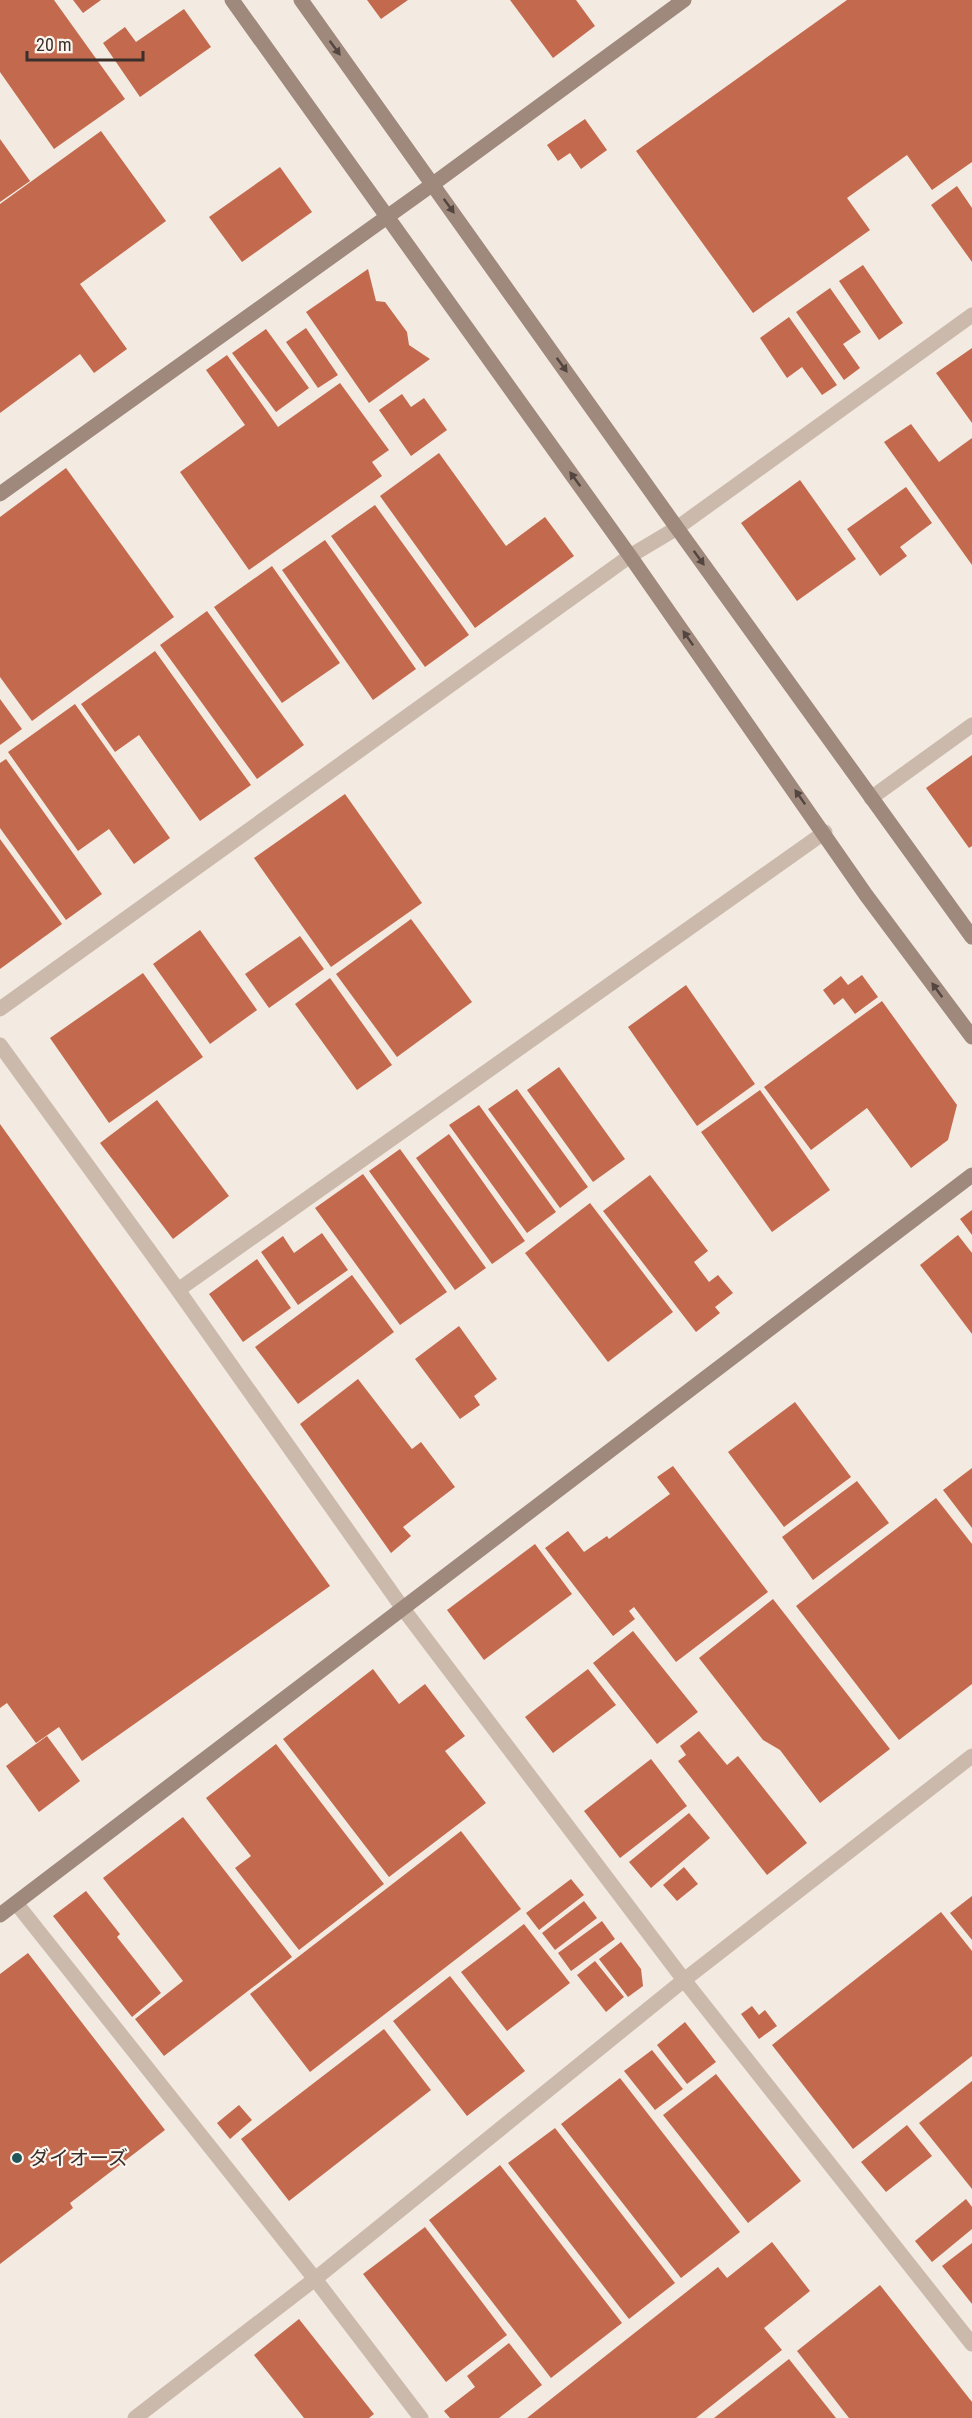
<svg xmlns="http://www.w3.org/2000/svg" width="972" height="2418" font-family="'Roboto Condensed','Noto Sans JP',sans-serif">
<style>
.building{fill:#c36a4e}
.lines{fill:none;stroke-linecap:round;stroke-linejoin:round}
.street{stroke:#cbbaac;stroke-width:15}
.secondary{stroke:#9f897d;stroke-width:15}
.oneway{fill:#534640}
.poi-dot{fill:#21575b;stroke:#faf4ed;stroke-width:2}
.labels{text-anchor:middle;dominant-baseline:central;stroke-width:4.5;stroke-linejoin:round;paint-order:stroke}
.poi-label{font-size:20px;fill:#3a2f2b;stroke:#faf4ed;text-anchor:start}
</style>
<rect width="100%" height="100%" fill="#f3eae1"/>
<g class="building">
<polygon points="0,0 54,0 125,99 54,149 0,72"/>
<polygon points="73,0 101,0 83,13"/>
<polygon points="367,0 408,0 381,19"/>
<polygon points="510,0 576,0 595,26 553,58"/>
<polygon points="847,0 972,0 972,162 932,190 907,155 847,198 870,230 753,313 636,151"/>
<polygon points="184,9 211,47 140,97 103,43 125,27 136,42"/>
<polygon points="585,119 607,150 581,169 570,153 558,161 547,145"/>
<polygon points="101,131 166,221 80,284 127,349 94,373 80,354 0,413 0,204"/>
<polygon points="0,139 30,181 0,202"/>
<polygon points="280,167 312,212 242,262 209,217"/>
<polygon points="957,186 972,208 972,262 931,205"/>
<polygon points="863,265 903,323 879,340 839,281"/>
<polygon points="368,269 376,301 385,302 407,332 409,345 430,359 369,403 306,312"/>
<polygon points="830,288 861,332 843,344 860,368 844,380 796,312"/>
<polygon points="789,317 837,385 822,395 802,367 787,378 760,338"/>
<polygon points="306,328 338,375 318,388 286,342"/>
<polygon points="266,329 309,388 276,412 232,353"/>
<polygon points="972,348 972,423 936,373"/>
<polygon points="227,355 278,427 340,383 389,450 372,462 382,476 249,570 180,472 245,425 206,370"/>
<polygon points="402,394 411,407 424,398 447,430 411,456 379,410"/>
<polygon points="911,424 939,462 972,438 972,565 884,442"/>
<polygon points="439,453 506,546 545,517 574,556 475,628 380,496"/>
<polygon points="66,468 174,617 32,721 0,677 0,517"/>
<polygon points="800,480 856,559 797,601 741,523"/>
<polygon points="906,487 932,523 900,547 907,556 880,576 847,529"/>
<polygon points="375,505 469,635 425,667 331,536"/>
<polygon points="325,540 416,669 373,700 282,570"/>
<polygon points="272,566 340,663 282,703 214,607"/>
<polygon points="207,611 304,745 257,779 160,645"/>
<polygon points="155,651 251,785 200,821 139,735 115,752 81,704"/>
<polygon points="0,699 22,729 0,745"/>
<polygon points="75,704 170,838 134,864 109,829 78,851 8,752"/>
<polygon points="972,755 972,846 969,848 926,788"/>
<polygon points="6,759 102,894 66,920 0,828 0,763"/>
<polygon points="345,794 422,903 331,967 254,858"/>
<polygon points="0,839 62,924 0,969"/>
<polygon points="411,919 472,1002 397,1057 336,974"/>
<polygon points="200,930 257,1010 210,1044 153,964"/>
<polygon points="300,936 324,969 269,1008 245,974"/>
<polygon points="143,973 203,1057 109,1123 50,1038"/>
<polygon points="862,975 878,997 855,1014 843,998 834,1005 823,990 841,976 848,985"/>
<polygon points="330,978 392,1065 357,1090 295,1004"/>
<polygon points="686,985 755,1084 697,1126 628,1027"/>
<polygon points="882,1001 957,1105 948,1140 911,1168 867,1108 811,1150 764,1087"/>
<polygon points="559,1067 625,1159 593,1182 527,1090"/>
<polygon points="517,1089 588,1187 560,1208 488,1109"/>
<polygon points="760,1090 830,1190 772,1232 701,1132"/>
<polygon points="157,1100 229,1196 173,1239 100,1143"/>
<polygon points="479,1105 556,1212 527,1233 449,1125"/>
<polygon points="0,1124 330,1586 82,1761 59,1727 36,1743 7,1703 0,1708"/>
<polygon points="449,1134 525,1241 492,1264 416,1158"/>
<polygon points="400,1149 486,1268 455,1290 369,1171"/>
<polygon points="363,1174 447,1292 400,1325 315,1208"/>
<polygon points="650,1175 708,1251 694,1262 709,1282 718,1275 733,1293 715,1307 720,1313 696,1332 603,1211"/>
<polygon points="590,1203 673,1312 608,1362 525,1253"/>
<polygon points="972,1210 972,1235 960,1219"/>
<polygon points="322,1233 348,1270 298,1305 261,1252 283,1236 294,1253"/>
<polygon points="958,1235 972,1253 972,1334 920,1265"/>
<polygon points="257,1259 291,1308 243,1342 209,1294"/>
<polygon points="352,1275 394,1332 298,1404 255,1347"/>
<polygon points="459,1326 497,1379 474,1396 480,1405 460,1419 415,1359"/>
<polygon points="358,1379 412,1449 421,1442 455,1487 403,1527 411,1536 391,1553 300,1424"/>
<polygon points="795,1402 851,1477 784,1527 728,1452"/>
<polygon points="673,1466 768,1592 676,1662 634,1607 629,1611 635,1619 613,1636 545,1548 568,1531 584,1552 607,1536 609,1539 670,1494 657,1477"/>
<polygon points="972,1468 972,1528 943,1490"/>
<polygon points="857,1481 889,1523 813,1580 782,1537"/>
<polygon points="936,1498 972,1544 972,1684 899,1740 796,1606"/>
<polygon points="535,1544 572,1594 484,1660 447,1610"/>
<polygon points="773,1599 890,1749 820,1803 780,1750 763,1740 699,1658"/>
<polygon points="633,1631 698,1712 657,1744 593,1663"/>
<polygon points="373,1669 399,1704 425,1684 465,1736 445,1751 486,1803 389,1877 283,1739"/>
<polygon points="588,1669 616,1705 553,1753 525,1717"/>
<polygon points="699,1731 727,1765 738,1756 807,1843 767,1875 678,1761 686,1755 680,1746"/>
<polygon points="47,1736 80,1781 39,1812 6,1766"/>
<polygon points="276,1744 384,1884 299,1950 235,1868 251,1856 206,1798"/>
<polygon points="651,1759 687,1806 620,1858 584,1811"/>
<polygon points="689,1813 710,1838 651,1888 629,1862"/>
<polygon points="183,1817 292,1957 164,2056 135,2019 183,1981 103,1878"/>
<polygon points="461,1831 521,1909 310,2072 250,1994"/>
<polygon points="684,1867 698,1884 677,1901 663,1885"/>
<polygon points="571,1879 584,1895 539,1930 526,1913"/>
<polygon points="86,1891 120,1934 117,1937 161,1993 132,2017 53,1916"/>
<polygon points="972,1896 972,1940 950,1913"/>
<polygon points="584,1901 597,1918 555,1950 542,1933"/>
<polygon points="941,1912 972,1951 972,2056 853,2149 772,2045"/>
<polygon points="602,1921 615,1939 571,1971 558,1953"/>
<polygon points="524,1924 570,1983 507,2031 461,1972"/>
<polygon points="621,1942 641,1969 643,1986 628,1997 599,1959"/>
<polygon points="28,1953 165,2130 70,2203 73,2208 0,2264 0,1974"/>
<polygon points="595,1961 624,1997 606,2012 577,1975"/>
<polygon points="450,1976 525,2071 467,2116 393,2021"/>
<polygon points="752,2006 759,2015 765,2010 777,2026 759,2039 741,2014"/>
<polygon points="685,2022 716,2062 687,2084 657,2045"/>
<polygon points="384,2029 431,2090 289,2201 241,2139"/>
<polygon points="652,2050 683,2089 655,2110 624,2071"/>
<polygon points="716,2074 801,2181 748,2223 663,2115"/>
<polygon points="620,2078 740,2232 681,2278 561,2124"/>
<polygon points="972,2081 972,2189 919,2123"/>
<polygon points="239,2105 252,2120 230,2139 217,2123"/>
<polygon points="907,2125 932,2156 886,2192 861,2162"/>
<polygon points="555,2128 675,2283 629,2319 508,2163"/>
<polygon points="500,2165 622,2323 551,2378 429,2220"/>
<polygon points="966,2199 972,2207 972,2229 932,2262 915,2241"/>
<polygon points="425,2227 507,2335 446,2382 363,2274"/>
<polygon points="772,2242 810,2291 764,2328 782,2350 696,2418 527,2418 718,2267 727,2278"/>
<polygon points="972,2243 972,2304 942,2266"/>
<polygon points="880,2285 972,2402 972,2418 849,2418 797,2351"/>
<polygon points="299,2319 374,2414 369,2418 304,2418 254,2355"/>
<polygon points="509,2343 542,2385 499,2418 450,2418 444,2411 475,2387 467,2376"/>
<polygon points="789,2359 836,2418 714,2418"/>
</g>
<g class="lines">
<g class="street">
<polyline points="871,798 972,725"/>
<polyline points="0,1009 630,556 677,528 972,315"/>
<polyline points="0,1045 178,1290 404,1610 684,1980 972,2344"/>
<polyline points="178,1290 825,832"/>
<polyline points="16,1903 315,2279 421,2418"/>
<polyline points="135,2418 315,2279 684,1980 972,1756"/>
</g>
<g class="secondary">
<polyline points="232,0 630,556 866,895 972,1037"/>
<polyline points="301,0 677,528 972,937"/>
<polyline points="0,494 433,184 684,0"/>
<polyline points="0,1915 972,1175"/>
</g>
</g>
<defs><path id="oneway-solid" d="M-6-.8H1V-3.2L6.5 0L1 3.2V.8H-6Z" transform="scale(1.5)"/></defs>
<g class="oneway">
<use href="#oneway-solid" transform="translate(335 48) rotate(54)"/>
<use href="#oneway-solid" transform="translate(449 206) rotate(54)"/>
<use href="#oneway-solid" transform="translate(562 365) rotate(54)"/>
<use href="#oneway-solid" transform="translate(575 479) rotate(-126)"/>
<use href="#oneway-solid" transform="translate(699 558) rotate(54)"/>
<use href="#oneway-solid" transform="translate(688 638) rotate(-125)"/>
<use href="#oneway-solid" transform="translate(800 797) rotate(-125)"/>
<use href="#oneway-solid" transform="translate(937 990) rotate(-126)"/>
</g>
<circle class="poi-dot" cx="17" cy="2158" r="6"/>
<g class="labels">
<g class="poi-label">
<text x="29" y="2158">ダイオーズ</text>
</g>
</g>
<path d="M27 51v9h116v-9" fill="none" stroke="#3a2f2b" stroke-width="3"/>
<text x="36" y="51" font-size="18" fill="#3a2f2b" stroke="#faf4ed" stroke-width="4.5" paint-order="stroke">20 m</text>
</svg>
